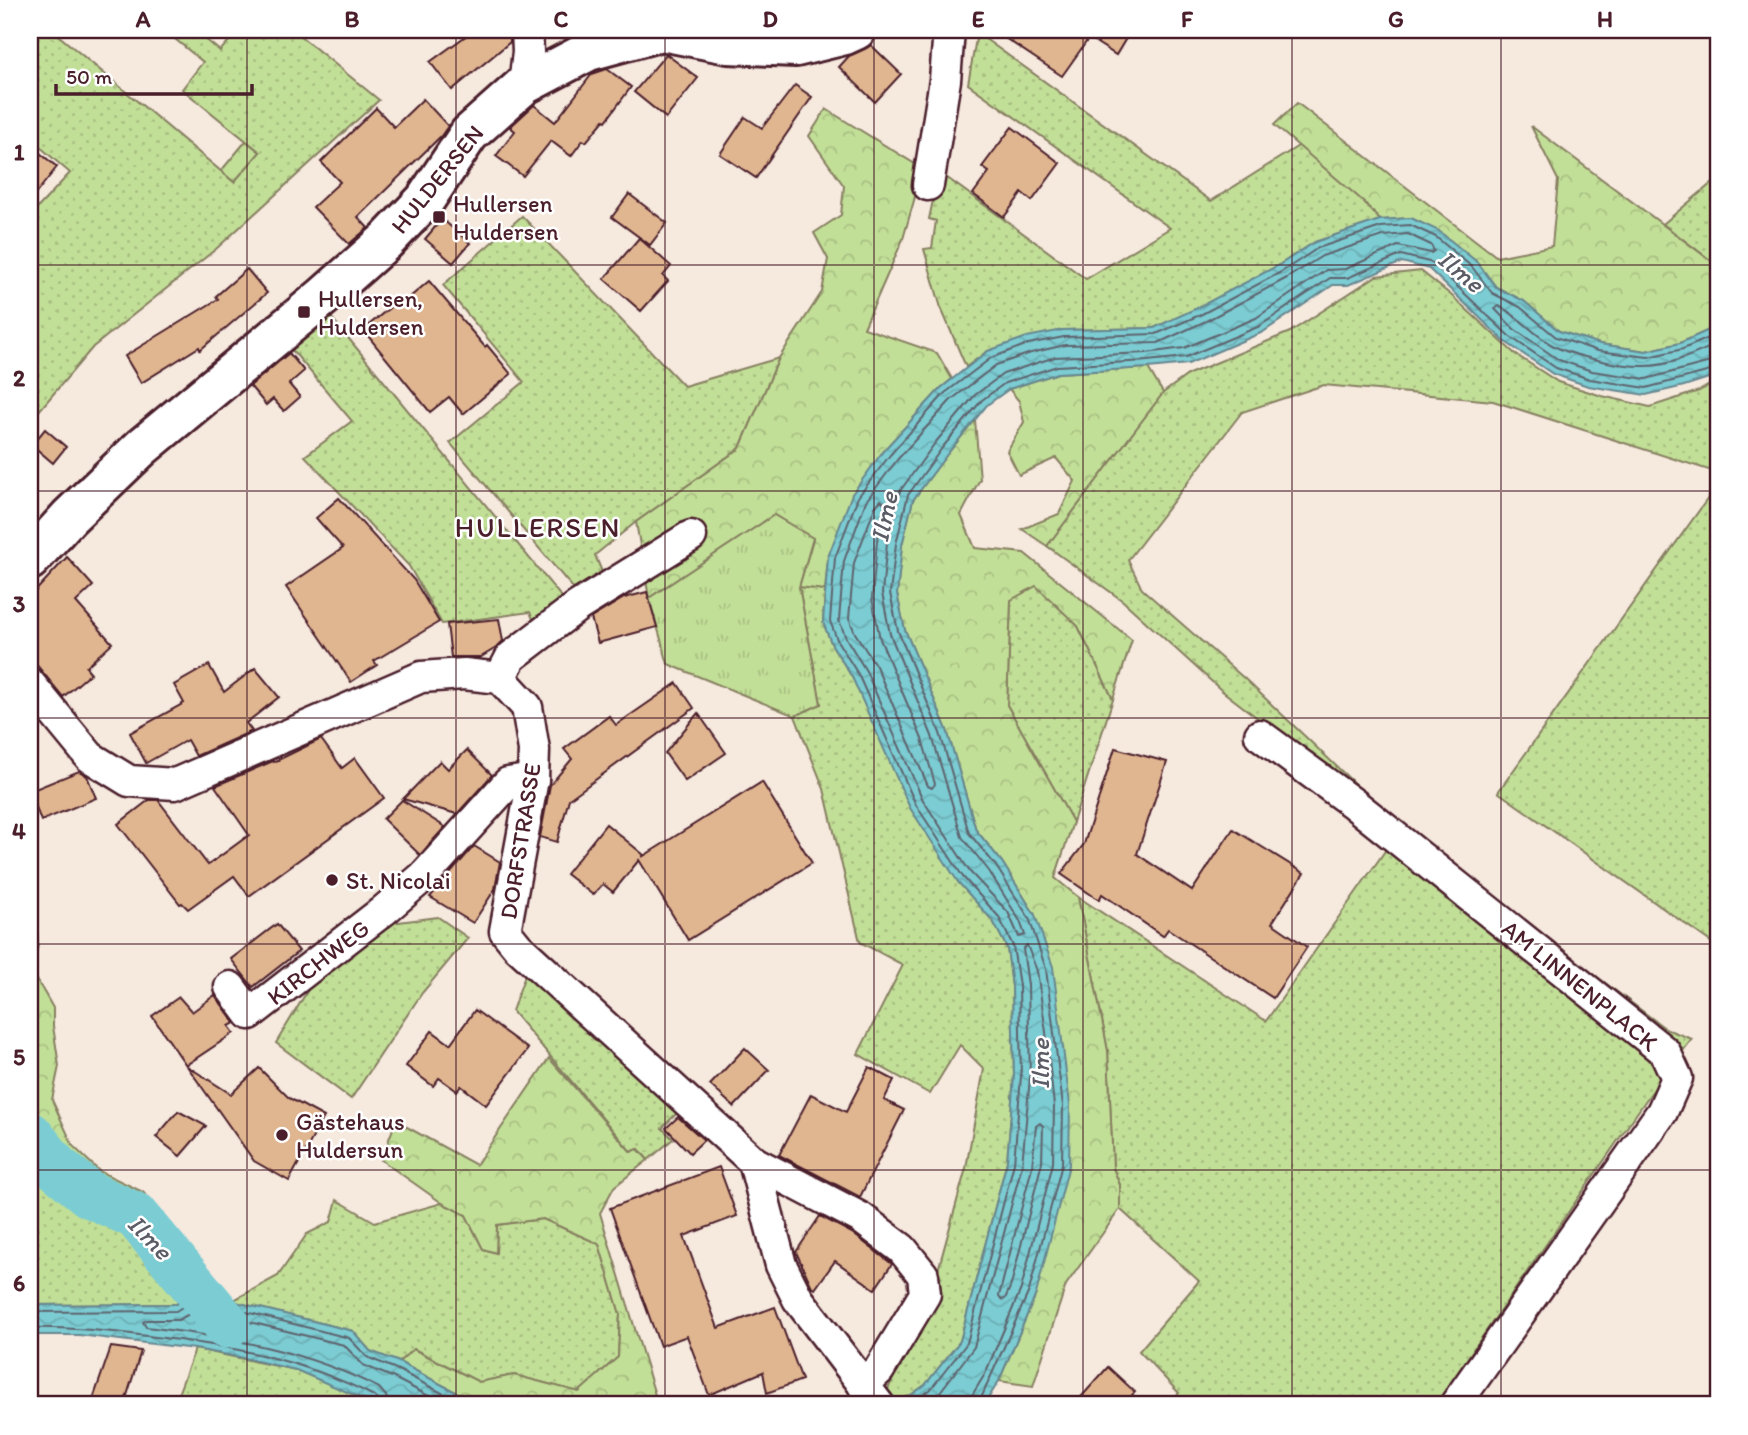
<svg xmlns="http://www.w3.org/2000/svg" width="1748" height="1435" font-family="Itim,sans-serif">
<style>
.grass{fill:url(#grass-dots);stroke:#867f61;stroke-width:2}
.forest{fill:url(#forest-crowns);stroke:#867f61;stroke-width:2}
.park{fill:url(#park-tufts);stroke:#867f61;stroke-width:2}
.water{fill:url(#water-waves);stroke:#678790;stroke-width:2}
.lines{fill:none;stroke-linecap:round;stroke-linejoin:round}
.shore{stroke:#5e646e;stroke-width:2}
.river{stroke:#7bccd3;stroke-width:47}
.building{fill:#e0b691;stroke:#4a1f2b;stroke-width:2}
.street-casing{stroke:#4a1f2b;stroke-width:35}
.secondary-casing{stroke:#4a1f2b;stroke-width:44}
.street{stroke:#fff;stroke-width:30}
.secondary{stroke:#fff;stroke-width:38}
.grid{fill:none;stroke:#4a1f2b;stroke-width:2;stroke-opacity:0.55}
.poi-dot{fill:#4a1f2b;stroke:#fff;stroke-width:2.5}
.labels{text-anchor:middle;dominant-baseline:central;stroke-width:5;stroke-linejoin:round;paint-order:stroke}
.street-label{font-size:24px;fill:#4a1f2b;stroke:#fff}
.poi-label{font-size:24px;fill:#4a1f2b;stroke:#fff;text-anchor:start}
.water-label{font-size:26px;font-style:italic;fill:#5b5c66;stroke:#fff}
.quarter-label{font-size:28px;letter-spacing:2px;fill:#4a1f2b;stroke:#fff}
.neatline{fill:none;stroke:#4a1f2b;stroke-width:2.5}
.grid-label{font-size:23px;text-anchor:middle;font-weight:bold;fill:#4a1f2b}
</style>
<defs>
<pattern id="grass-dots" width="8" height="8" patternUnits="userSpaceOnUse" patternTransform="scale(1.75)"><rect width="8" height="8" fill="#c2df97"/><path d="M2 2h.1M6 6h.1" fill="none" stroke="#a8bf82" stroke-width="1.8" stroke-linecap="round"/></pattern>
<pattern id="forest-crowns" width="20" height="18" patternUnits="userSpaceOnUse" patternTransform="scale(1.75)"><rect width="20" height="18" fill="#c2df97"/><path d="M2 6a3 3 0 1 1 6 0M12 15a3 3 0 1 1 6 0" fill="none" stroke="#a8bf82"/></pattern>
<pattern id="park-tufts" width="24" height="20" patternUnits="userSpaceOnUse" patternTransform="scale(1.75)"><rect width="24" height="20" fill="#c2df97"/><path d="M3 7l-1-3M5 7V3M7 7l1-3M15 17l-1-3M17 17v-4M19 17l1-3" fill="none" stroke="#a8bf82"/></pattern>
<pattern id="water-waves" width="16" height="10" patternUnits="userSpaceOnUse" patternTransform="scale(1.75)"><rect width="16" height="10" fill="#7bccd3"/><path d="M0 5q4-4 8 0t8 0" fill="none" stroke="#6cafb5"/></pattern>
</defs>
<rect width="100%" height="100%" fill="#f6e9de"/>
<filter id="ink" filterUnits="userSpaceOnUse"><feTurbulence type="fractalNoise" baseFrequency=".0143" numOctaves="2"/><feDisplacementMap in="SourceGraphic" scale="14" xChannelSelector="R" yChannelSelector="G"/><feConvolveMatrix kernelMatrix="1 2 1 2 8 2 1 2 1" color-interpolation-filters="sRGB"/></filter>
<g filter="url(#ink)">
<g class="grass">
<polygon points="30,30 52,30 234,182 260,152 182,89 203,62 164,30 194,30 220,51 239,30 293,30 379,100 216,249 93,347 33,418 30,415 30,216 70,173 30,138"/>
<polygon points="977,33 1211,201 1300,145 1365,202 1380,220 1315,242 1279,265 1199,308 1154,328 1063,330 988,351 966,367 941,308 924,249 932,248 936,221 929,219 939,172 1086,279 1170,228 968,84"/>
<polygon points="1718,178 1718,266 1663,224"/>
<polygon points="522,216 684,386 779,358 740,448 636,522 595,555 602,572 576,592 450,443 524,382 443,285"/>
<polygon points="1421,271 1452,296 1515,354 1558,382 1602,396 1650,407 1699,391 1718,380 1718,473 1493,401 1324,385 1242,412 1128,560 1142,589 1246,680 1401,828 1666,1029 1692,1039 1648,1097 1435,1405 1166,1405 1179,1393 1139,1351 1199,1281 1120,1209 1120,1185 1113,1168 1108,1051 1078,897 1266,1021 1401,828 1221,690 1123,601 1047,546 1163,393 1189,374 1290,332 1376,276"/>
<polygon points="326,311 563,599 533,619 530,612 442,624 409,566 305,456 352,421 287,344"/>
<polygon points="1718,484 1718,947 1498,792"/>
<polygon points="1036,585 1078,626 1113,699 1073,822 1007,705 1011,600"/>
<polygon points="799,587 825,590 823,622 832,645 852,677 958,882 993,921 1007,948 1012,986 1014,1076 1007,1161 960,1341 925,1385 897,1405 887,1391 928,1307 966,1168 984,1069 960,1045 930,1094 858,1054 903,965 860,942 824,789 795,716 821,704"/>
<polygon points="438,917 468,938 422,993 351,1099 276,1043 323,965 383,924"/>
<polygon points="525,975 553,995 679,1111 662,1128 673,1139 648,1160 639,1149 631,1152 512,1011"/>
<polygon points="30,1153 57,1185 88,1206 108,1215 135,1234 181,1296 177,1304 30,1305"/>
<polygon points="337,1200 375,1222 442,1203 466,1215 483,1249 496,1253 497,1225 543,1219 599,1244 620,1314 618,1357 579,1392 514,1375 479,1382 414,1349 399,1362 370,1351 353,1331 232,1301 278,1276 307,1234 331,1222"/>
<polygon points="195,1349 296,1370 366,1399 358,1405 174,1405"/>
</g>
<g class="forest">
<polygon points="1297,103 1497,257 1552,246 1558,180 1531,126 1718,266 1718,326 1680,343 1646,351 1600,344 1559,331 1524,301 1496,287 1477,262 1411,218 1380,220 1364,202 1274,125"/>
<polygon points="826,109 923,169 903,239 864,328 937,353 952,379 941,388 884,450 828,557 825,590 799,587 813,539 774,515 649,598 636,522 740,448 779,358 822,292 828,259 814,233 841,215 844,186 809,136"/>
<polygon points="246,141 260,152 234,182 221,171"/>
<polygon points="1148,368 1163,393 1047,546 1022,529 1059,514 1075,481 1056,458 1019,475 1007,451 1024,422 1019,401 1009,389 1058,373"/>
<polygon points="975,420 980,479 961,515 975,548 1024,553 1132,640 1113,699 1078,626 1036,586 1011,600 1007,705 1073,822 1055,878 1078,897 1108,1051 1113,1168 1120,1185 1120,1209 1066,1285 1033,1386 999,1381 1036,1294 1035,915 1002,862 976,830 947,730 905,630 897,594 902,545 913,500 948,453"/>
<polygon points="30,928 37,931 38,945 32,971 53,1008 53,1026 59,1066 52,1100 73,1146 99,1171 143,1192 232,1301 181,1296 135,1234 108,1215 88,1206 57,1185 30,1153"/>
<polygon points="549,1058 631,1152 638,1149 648,1160 614,1187 600,1213 658,1405 480,1405 399,1362 413,1349 479,1382 514,1375 579,1392 618,1357 620,1314 599,1244 543,1219 497,1225 496,1253 483,1249 466,1215 442,1203 381,1160 396,1121 476,1165"/>
</g>
<polygon class="park" points="774,515 813,538 799,587 821,704 795,716 668,664 649,598"/>
<g class="water">
<polygon points="1411,218 1439,231 1477,262 1496,287 1524,301 1559,331 1600,344 1646,351 1680,343 1718,326 1718,375 1684,386 1646,395 1588,386 1553,374 1504,341 1429,269 1402,262 1348,285 1333,285 1263,332 1188,364 1148,368 1058,373 1009,389 987,405 948,453 913,500 902,545 897,594 905,630 947,730 976,830 1002,862 1035,915 1053,967 1070,1105 1069,1165 1036,1294 999,1381 984,1405 897,1405 925,1385 960,1341 1007,1161 1014,1076 1012,986 1007,948 993,921 958,882 910,808 852,677 832,645 823,622 828,557 852,494 884,450 941,388 988,351 1027,337 1063,330 1154,328 1199,307 1279,265 1315,242 1380,220"/>
<polygon points="181,1296 232,1301 353,1331 370,1351 399,1362 480,1405 377,1405 296,1370 244,1358 195,1349 79,1335 30,1335 30,1305 177,1304"/>
</g>
<g class="lines">
<g class="shore">
<polygon points="1408,234 1431,245 1434,251 1431,253 1398,246 1345,269 1326,270 1256,318 1184,348 1146,353 1055,357 1003,374 975,395 935,443 900,491 887,543 882,593 890,634 932,736 962,837 989,871 1020,921 1025,935 1019,937 1008,912 970,872 923,800 866,671 846,638 839,620 844,561 866,501 897,460 951,400 996,365 1031,353 1065,345 1158,343 1206,321 1287,278 1322,256 1383,236"/>
<path d="M1718 344C1696 353 1671 366 1646 366 1622 367 1572 356 1552 345 1533 334 1519 316 1499 306L1495 309 1514 329 1559 360 1592 371 1646 379 1718 360"/>
<polygon points="881,500 885,504 877,541 872,598 880,639 922,739 935,784 932,788 928,786 876,666 855,633 849,618 854,563 875,507"/>
<polygon points="1040,1123 1043,1126 1042,1162 1011,1285 1005,1299 1002,1300 999,1296 1032,1167 1036,1126"/>
<polyline points="30,1312 176,1311 187,1304 230,1308 349,1338 367,1357 396,1369 465,1405"/>
<path d="M30 1328C70 1327 108 1331 147 1336 226 1345 303 1359 374 1396L378 1400 379 1405"/>
<path d="M388 1405 386 1396 379 1388C305 1350 228 1337 146 1327L143 1322 146 1320H178L191 1313 229 1317 344 1345 363 1365 392 1377 446 1405"/>
<polyline points="909,1405 930,1390 967,1343 1014,1163 1021,1076 1019,986 1013,946 999,917 963,877 916,805 858,674 838,642 830,621 835,558 858,497 890,455 945,393 991,358 1028,344 1064,337 1156,334 1202,314 1283,271 1318,248 1381,227 1410,225 1436,237 1472,267 1492,293 1520,307 1556,337 1598,351 1648,357 1683,349 1718,334"/>
<polyline points="924,1405 937,1396 974,1347 1022,1165 1030,1077 1028,985 1023,949 1027,945 1037,971 1046,1032 1054,1106 1053,1163 1021,1289 985,1374 971,1397 970,1405"/>
<polyline points="978,1405 1029,1291 1062,1164 1063,1106 1046,969 1029,918 996,866 969,833 940,733 898,631 890,593 896,544 908,495 942,448 982,400 1005,383 1057,366 1147,361 1186,357 1260,326 1330,278 1347,278 1401,255 1433,263 1509,336 1556,368 1590,379 1646,388 1718,369"/>
</g>
<polyline class="river" points="30,1135 56,1167 89,1194 136,1216 227,1325"/>
</g>
<g class="building">
<polygon points="474,30 510,30 510,42 452,90 430,62"/>
<polygon points="993,30 1131,30 1116,55 1089,38 1062,76"/>
<polygon points="871,45 901,74 875,102 839,67 849,56"/>
<polygon points="666,54 698,78 666,118 634,92"/>
<polygon points="607,69 631,87 606,121 604,120 586,142 583,140 571,156 551,141 523,176 496,156 515,131 510,127 534,105 555,122 592,74"/>
<polygon points="795,85 812,97 756,178 720,154 745,117 762,128"/>
<polygon points="423,99 448,126 441,136 358,217 368,228 349,244 313,207 340,182 321,162 376,108 394,127"/>
<polygon points="1012,127 1060,163 1032,201 1022,193 1004,217 973,194 989,172 982,167"/>
<polygon points="30,145 57,167 30,201"/>
<polygon points="629,194 667,223 650,245 612,217"/>
<polygon points="442,219 470,243 453,263 425,239"/>
<polygon points="639,238 671,266 663,276 668,281 641,311 604,279"/>
<polygon points="247,269 267,293 200,350 199,347 141,383 125,356 218,299 216,296"/>
<polygon points="429,281 485,347 487,345 511,374 463,414 449,397 430,412 363,330 400,299 403,303"/>
<polygon points="289,353 304,371 289,384 300,397 284,411 273,399 266,405 250,386"/>
<polygon points="45,429 66,447 53,463 32,445"/>
<polygon points="339,498 414,580 439,622 374,661 377,665 351,682 286,587 343,548 316,518"/>
<polygon points="67,557 93,586 76,602 112,643 86,667 91,673 63,697 30,657 30,597"/>
<polygon points="647,592 657,627 598,643 591,618 624,598"/>
<polygon points="499,619 503,641 496,648 481,657 451,657 447,624"/>
<polygon points="209,665 224,692 255,668 279,697 246,723 252,731 196,756 187,740 146,763 130,733 184,703 174,685"/>
<polygon points="677,683 694,708 569,799 557,842 540,837 550,785 572,759 564,749 609,716 616,725"/>
<polygon points="698,713 726,753 685,781 665,753"/>
<polygon points="321,739 342,768 355,758 384,798 249,896 234,876 188,909 182,903 180,904 118,824 149,800 158,800 208,865 249,835 215,786 273,761 274,762"/>
<polygon points="1115,748 1167,762 1137,854 1192,891 1233,829 1304,873 1272,923 1307,947 1273,998 1168,929 1163,936 1102,894 1099,900 1061,874 1084,844"/>
<polygon points="467,750 492,775 457,814 403,799 440,761 448,769"/>
<polygon points="79,771 87,776 96,798 41,821 30,791"/>
<polygon points="762,782 812,863 688,940 639,860 613,892 603,884 593,895 566,874 606,824 644,855 642,857"/>
<polygon points="402,800 445,827 420,855 383,819"/>
<polygon points="474,846 500,862 495,889 473,923 430,897"/>
<polygon points="277,924 299,951 253,987 231,959"/>
<polygon points="215,995 235,1023 229,1026 234,1033 186,1065 152,1016 179,997 192,1012"/>
<polygon points="475,1010 528,1049 486,1105 461,1086 457,1091 439,1078 433,1086 406,1066 432,1031 450,1044"/>
<polygon points="745,1048 769,1070 734,1107 710,1085"/>
<polygon points="187,1066 231,1094 259,1068 289,1098 324,1117 289,1181 254,1161"/>
<polygon points="869,1067 894,1080 884,1100 904,1110 860,1197 779,1155 811,1094 846,1112"/>
<polygon points="178,1111 206,1126 180,1156 156,1137"/>
<polygon points="678,1117 704,1140 690,1153 666,1128"/>
<polygon points="719,1167 737,1216 684,1236 718,1328 775,1307 802,1380 767,1393 763,1372 709,1395 687,1336 660,1346 610,1208"/>
<polygon points="820,1216 852,1233 892,1264 875,1289 835,1261 815,1289 812,1287 796,1252"/>
<polygon points="111,1347 141,1351 124,1405 91,1405"/>
<polygon points="1108,1367 1135,1392 1123,1405 1074,1405"/>
</g>
<g class="lines">
<defs>
<g id="street">
<polyline points="524,85 528,52 527,30"/>
<polyline points="928,185 945,80 949,30"/>
<polyline points="500,678 511,657 578,606 691,536"/>
<polyline points="30,684 90,757 129,781 175,784 421,677 464,674 500,678 527,707 534,750 533,779 505,931 518,947 754,1162 781,1265 798,1299 879,1405"/>
<polyline points="1260,735 1354,804 1665,1052 1677,1078 1662,1112 1455,1405"/>
<polyline points="230,987 250,1014 383,911 424,876 508,783 533,779"/>
<polyline points="754,1162 861,1218 902,1249 923,1275 925,1294 879,1370 863,1385"/>
</g>
<polyline id="secondary" points="30,560 69,517 142,447 323,297 386,241 425,200 469,134 524,85 589,51 662,31 728,44 796,47 845,35 856,30"/>
</defs>
<use href="#street" class="street-casing"/>
<use href="#secondary" class="secondary-casing"/>
<use href="#street" class="street"/>
<use href="#secondary" class="secondary"/>
</g>
</g>
<path class="grid" d="M247 30V1405M456 30V1405M665 30V1405M874 30V1405M1083 30V1405M1292 30V1405M1501 30V1405M30 265H1718M30 491H1718M30 718H1718M30 944H1718M30 1170H1718"/>
<g class="poi-dot">
<rect x="432" y="210" width="14" height="14" rx="3.5"/>
<rect x="297" y="305" width="14" height="14" rx="3.5"/>
<circle cx="332" cy="880" r="7"/>
<circle cx="282" cy="1135" r="7"/>
</g>
<g class="labels">
<g class="street-label">
<text transform="translate(437 179) rotate(-51)">HULDERSEN</text>
<text transform="translate(520 841) rotate(-81)">DORFSTRASSE</text>
<text transform="translate(318 962) rotate(-38)">KIRCHWEG</text>
<text transform="translate(1580 985) rotate(39)">AM LINNENPLACK</text>
</g>
<g class="poi-label">
<text x="453" y="203">Hullersen<tspan x="453" dy="28">Huldersen</tspan></text>
<text x="318" y="298">Hullersen,<tspan x="318" dy="28">Huldersen</tspan></text>
<text x="346" y="880">St. Nicolai</text>
<text x="296" y="1121">Gästehaus<tspan x="296" dy="28">Huldersun</tspan></text>
</g>
<g class="water-label">
<text transform="translate(1461 271) rotate(40)">Ilme</text>
<text transform="translate(884 517) rotate(-78)">Ilme</text>
<text transform="translate(1040 1064) rotate(-90)">Ilme</text>
<text transform="translate(150 1237) rotate(46)">Ilme</text>
</g>
<g class="quarter-label">
<text x="538" y="527">HULLERSEN</text>
</g>
</g>
<rect width="1748" height="1435" fill="none" stroke="#fff" stroke-width="77"/>
<path d="M56 84v10h196v-10" fill="none" stroke="#4a1f2b" stroke-width="3.5"/>
<text x="66" y="84" font-size="21" fill="#4a1f2b" stroke="#ffffff" stroke-width="5" paint-order="stroke">50 m</text>
<rect x="38" y="38" width="1672" height="1358" class="neatline"/>
<g class="grid-label">
<text x="143" y="27">A</text>
<text x="352" y="27">B</text>
<text x="561" y="27">C</text>
<text x="770" y="27">D</text>
<text x="978" y="27">E</text>
<text x="1187" y="27">F</text>
<text x="1396" y="27">G</text>
<text x="1605" y="27">H</text>
<text x="19" y="160">1</text>
<text x="19" y="386">2</text>
<text x="19" y="612">3</text>
<text x="19" y="839">4</text>
<text x="19" y="1065">5</text>
<text x="19" y="1291">6</text>
</g>
</svg>
